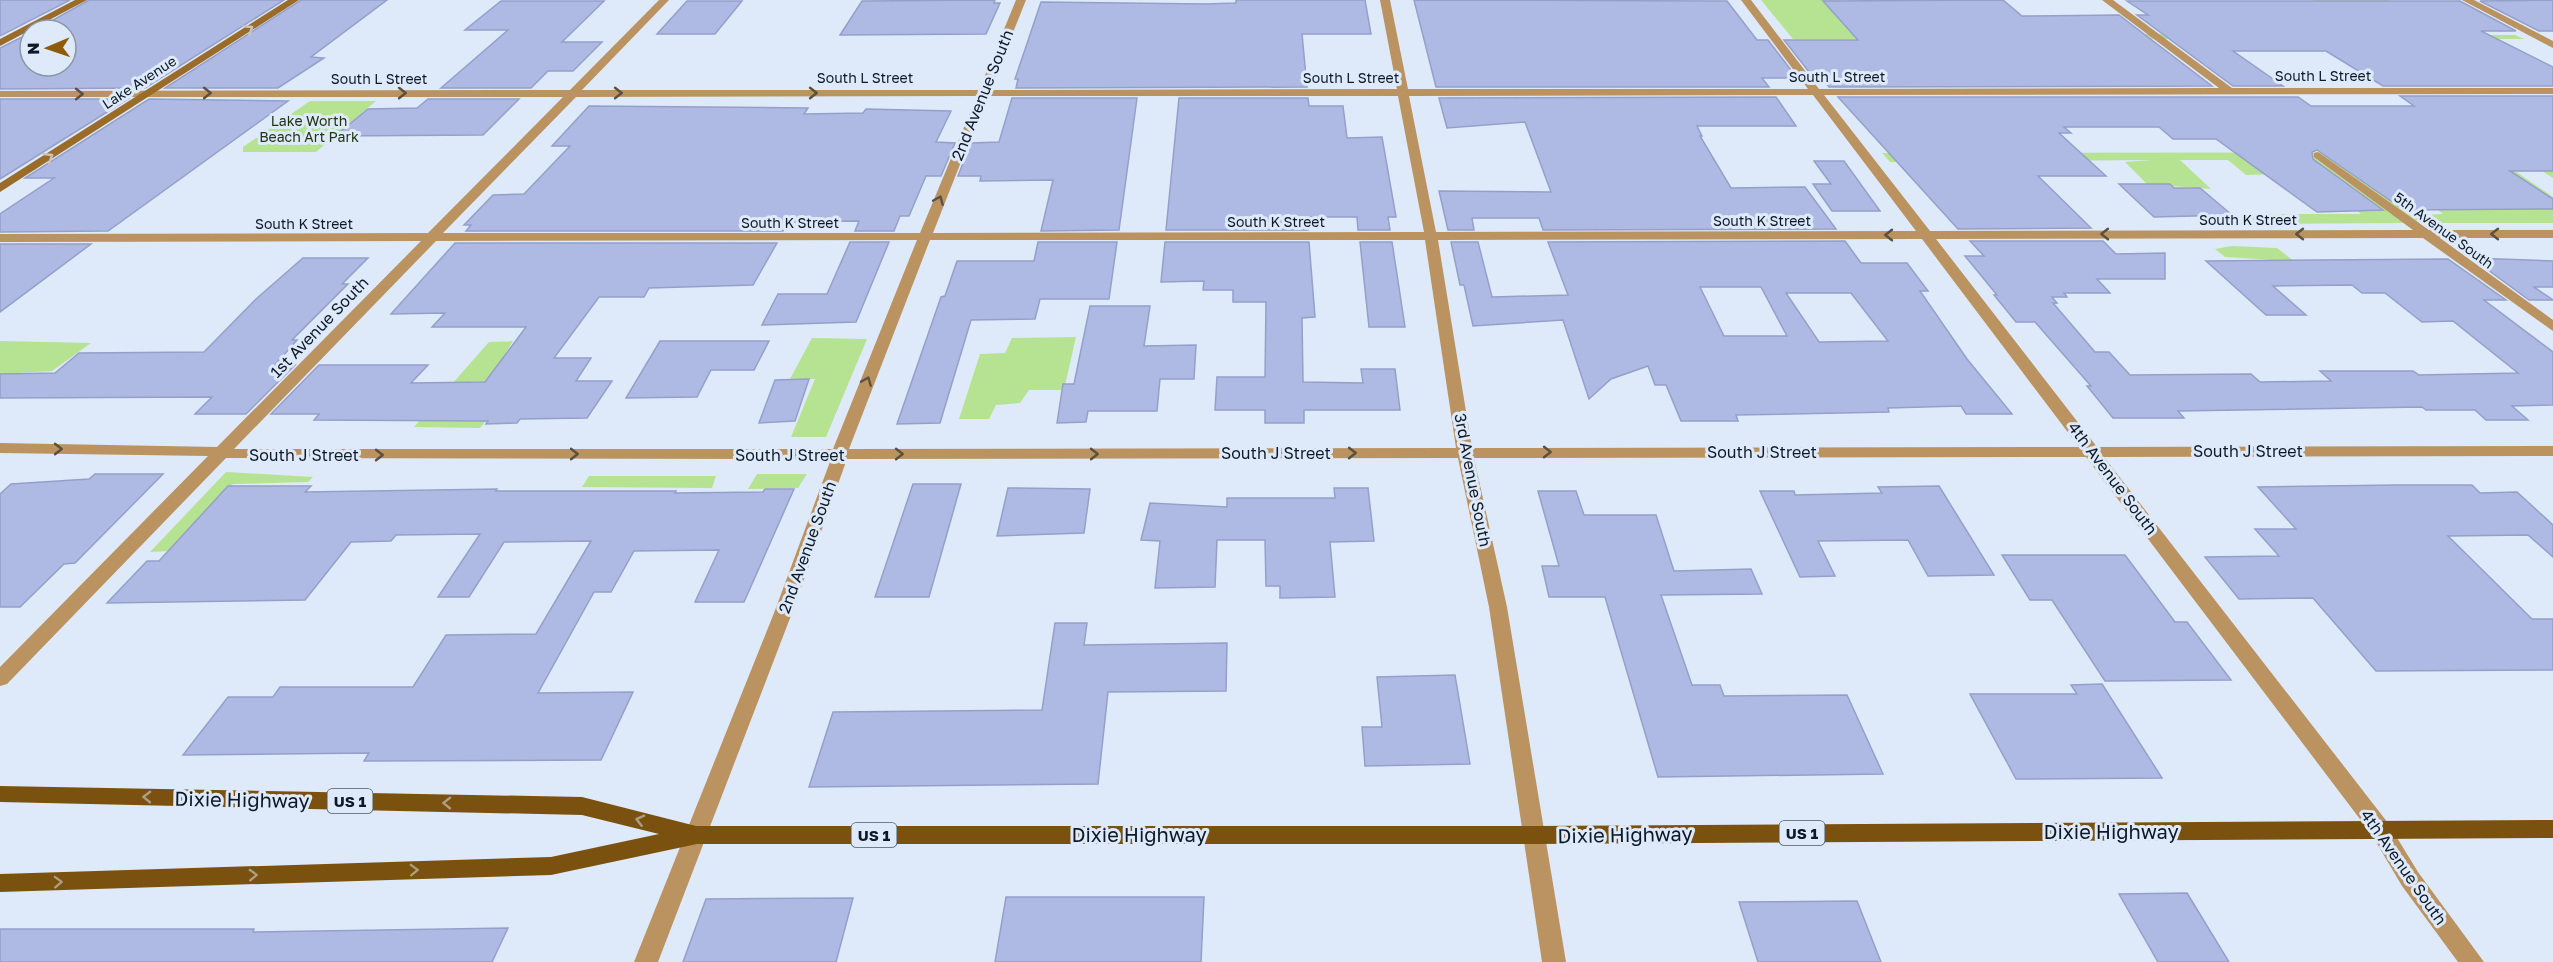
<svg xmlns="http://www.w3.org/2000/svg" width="2553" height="962" font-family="'Golos Text',sans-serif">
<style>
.green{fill:#b5e392}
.building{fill:#aebae4;stroke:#94a0c9;stroke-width:1.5;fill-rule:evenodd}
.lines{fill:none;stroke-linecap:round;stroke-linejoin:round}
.minor{fill:#bb9360;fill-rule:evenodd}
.tertiary{fill:#bb9360;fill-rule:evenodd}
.secondary{fill:#9a6b29;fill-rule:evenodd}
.primary{fill:#7b510f;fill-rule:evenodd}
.oneway{stroke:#cac4bb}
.oneway2{stroke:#5c5040}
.oneway3{stroke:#ac9e84}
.labels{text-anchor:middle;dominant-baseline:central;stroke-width:6;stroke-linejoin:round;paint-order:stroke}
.far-street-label{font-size:14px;fill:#0e1926;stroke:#deeaf9}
.far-park-label{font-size:14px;fill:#213411;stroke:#deeaf9}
.shield{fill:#deeaf9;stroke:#4c5865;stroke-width:1.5}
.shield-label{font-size:15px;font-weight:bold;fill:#0e1926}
.street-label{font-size:16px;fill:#0e1926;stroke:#deeaf9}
.near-street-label{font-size:20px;fill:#0e1926;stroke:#deeaf9}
</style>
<rect width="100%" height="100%" fill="#deeaf9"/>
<g class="green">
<polygon points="1761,0 1838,0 1867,34 2376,34 2312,0 2388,0 2456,35 2515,35 2524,39 1793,39"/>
<polygon points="310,101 376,101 316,152 243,152 243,147"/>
<polygon points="2553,152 2553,178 2523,159 2346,160 2421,215 2443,214 2391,174 2414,174 2471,210 2517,210 2455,170 2515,171 2553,197 2553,223 2411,223 2318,160 2405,223 2258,224 2247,214 2361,214 2312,173 2246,175 2228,160 2180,160 2211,189 2147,184 2125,162 2151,160 1890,162 1882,153"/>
<polygon points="2232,246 2277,248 2294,261 2225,257 2215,249"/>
<polygon points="1076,337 1064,390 1029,390 1020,403 996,405 989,419 959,419 980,354 1005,353 1012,338"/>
<polygon points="812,338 867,339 826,437 791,437 815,379 790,379"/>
<polygon points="0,341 91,343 52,371 0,374"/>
<polygon points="513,341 498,366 531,367 480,428 414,427 489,342"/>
<polygon points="226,472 313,477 308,482 233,484 169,551 150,552"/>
<polygon points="757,474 807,474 798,488 748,489"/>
<polygon points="589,476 716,476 712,488 582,487"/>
</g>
<g class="building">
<polygon points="0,0 70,0 0,36"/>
<polygon points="89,0 284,0 145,88 0,89 0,48 30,33 30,66 66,66 66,30 35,30"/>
<polygon points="301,0 387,0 311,57 324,58 278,88 165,88"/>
<polygon points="995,0 994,3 1000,3 986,34 840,35 862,1"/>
<polygon points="1236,0 1365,0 1371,34 1302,34 1307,87 1016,88 1018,79 1015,79 1041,2 1206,4 1236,3"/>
<polygon points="1414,0 1727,1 1757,40 1768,40 1797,78 1762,78 1769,87 1436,87"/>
<polygon points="2003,0 2022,16 2119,15 2212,86 1829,87 1822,77 1813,77 1784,40 1858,40 1823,1"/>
<polygon points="2553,0 2553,31 2539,31 2480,1"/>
<polygon points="501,1 604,1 562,42 602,42 573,71 548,71 531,88 441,88 508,30 465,30"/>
<polygon points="687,1 742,1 715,34 657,34"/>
<polygon points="2127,1 2460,1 2516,31 2481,31 2553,67 2553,86 2383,86 2326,51 2233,51 2283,86 2233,86 2137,15 2148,15"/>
<polygon points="2400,96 2553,96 2553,171 2510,171 2553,199 2553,209 2404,210 2317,150 2312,152 2313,159 2383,210 2317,212 2216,139 2173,139 2159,127 2064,127 2071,133 2059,133 2106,176 2038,176 2091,228 1958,229 1838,97 2298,97 2311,106 2414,106"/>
<polygon points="1776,97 1796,126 1697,126 1702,136 1700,136 1731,188 1805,187 1836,229 1543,230 1539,218 1472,218 1474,230 1448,230 1439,191 1551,192 1525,122 1447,128 1439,98"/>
<polygon points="1012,98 1137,98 1119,230 1041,231 1053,180 980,181 981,176 958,176 971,143 999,142"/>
<polygon points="1179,98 1308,98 1309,106 1343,106 1347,138 1382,137 1396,217 1388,217 1390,230 1358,230 1357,217 1307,217 1308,230 1166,230"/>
<polygon points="0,99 128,99 0,179"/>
<polygon points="149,99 288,101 108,231 0,232 0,214 54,178 25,178"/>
<polygon points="428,99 519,99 483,135 335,136 368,109 417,108"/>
<polygon points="589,106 808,108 804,114 863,113 866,109 951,111 936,142 955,143 941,176 926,176 909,216 900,216 894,231 855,231 859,221 788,222 783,231 466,231 471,225 464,225 493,195 524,194 570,146 552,146"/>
<polygon points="1814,161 1844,161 1880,211 1832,211 1813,184 1831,184"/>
<polygon points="2119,184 2170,184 2174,188 2200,188 2232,215 2154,217"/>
<path d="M1845 241 1861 263H1907L1928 291H1920L1967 359 2012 414H1966L1961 406 1888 408 1889 412 1736 415 1738 421H1681L1666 385H1655L1648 366 1611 379 1589 399 1563 320 1473 326 1464 285H1460L1451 242H1478L1492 297 1568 295 1548 242ZM1700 287H1761L1787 336H1724ZM1786 293H1851L1888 341 1819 342Z"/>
<polygon points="1970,241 2103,241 2116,254 2165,253 2165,279 2097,279 2110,293 2064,293 2067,297 2052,297 2057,303 2053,303 2095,352 2109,352 2130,375 2251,374 2260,382 2331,381 2320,371 2413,371 2419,375 2518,373 2453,321 2422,322 2385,293 2362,293 2352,285 2273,286 2306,315 2266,315 2206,261 2448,259 2506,300 2484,300 2553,352 2553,405 2512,406 2528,420 2486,420 2475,410 2426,410 2422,407 2178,411 2184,418 2113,418 2087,386 2091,386 2035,322 2016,322 1994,295 1997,295 1965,256 1984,256"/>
<polygon points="850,242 889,242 856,322 762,325 778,294 827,294"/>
<polygon points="1038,242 1117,242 1109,299 1040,299 1035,319 971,320 940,423 897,424 941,297 945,296 957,261 1034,261"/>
<polygon points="1165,242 1309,242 1315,317 1302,318 1303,382 1363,383 1361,369 1395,369 1400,410 1304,410 1304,423 1265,423 1265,410 1215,410 1217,377 1265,377 1266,302 1233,302 1233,290 1203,290 1204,281 1161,282"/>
<polygon points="1360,242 1392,242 1405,327 1369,327"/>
<polygon points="455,243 777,243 753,285 649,288 644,297 599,297 554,358 591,358 576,381 612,381 587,418 520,419 517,423 486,424 488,421 314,420 319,414 271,414 319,365 428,365 411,383 485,382 526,327 432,327 445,313 391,314"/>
<polygon points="0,244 91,244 0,312"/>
<polygon points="303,258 368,258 342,284 348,284 292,340 297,340 275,365 295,365 246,414 195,414 212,397 0,398 0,374 55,373 79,353 204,352 256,299"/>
<polygon points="2472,258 2553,261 2553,287 2534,287 2553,300 2529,300"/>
<polygon points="1090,306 1150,306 1144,346 1196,345 1194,379 1160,379 1157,411 1088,411 1086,422 1057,423 1063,384 1074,384"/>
<polygon points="660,341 769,341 754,370 711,370 697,397 626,398"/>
<polygon points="809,379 795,421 759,423 775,380"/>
<polygon points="95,474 163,474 75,563 64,564 20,607 0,607 0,494 11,484 89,479"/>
<polygon points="913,484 961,484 929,597 875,597"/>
<polygon points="2396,485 2472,485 2480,493 2517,492 2553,525 2553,557 2528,535 2448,536 2532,619 2553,619 2553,670 2376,671 2313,598 2239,599 2205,557 2279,556 2255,529 2296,529 2258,487"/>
<polygon points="228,486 311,486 305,492 497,489 496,491 676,491 675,493 763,492 765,489 794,489 744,602 695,602 719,550 634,551 611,592 594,592 538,693 633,692 601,760 364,761 369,753 183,755 228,697 273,697 280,687 413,687 446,635 536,634 591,541 504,542 469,597 438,597 480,534 396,535 391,541 351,542 305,600 107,603 147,561 159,561"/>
<polygon points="1939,486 1994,575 1928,576 1908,540 1818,541 1835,576 1800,577 1760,491 1794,491 1795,495 1882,493 1878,487"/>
<polygon points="1008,488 1090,489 1084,533 997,536"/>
<polygon points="1334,488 1368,488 1374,541 1330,542 1335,597 1280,598 1280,586 1266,586 1265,540 1217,540 1215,587 1155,588 1160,541 1141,540 1150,503 1227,507 1227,498 1335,498"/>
<polygon points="1538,491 1576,491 1584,515 1656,515 1674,571 1751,569 1762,594 1661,595 1692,685 1720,685 1724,696 1847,695 1883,774 1658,777 1605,597 1549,597 1542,566 1559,566"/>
<polygon points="2002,555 2125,555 2175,622 2187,622 2231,680 2105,681 2052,600 2030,600"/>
<polygon points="1055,623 1087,623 1084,645 1227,643 1226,691 1108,692 1098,784 809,787 833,712 1042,710"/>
<polygon points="1455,675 1470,764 1365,766 1362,727 1382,727 1377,677"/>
<polygon points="2102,684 2162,778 2016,779 1970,694 2077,694 2071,685"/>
<polygon points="2187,893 2229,962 2158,962 2119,894"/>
<polygon points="1006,897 1204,897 1201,962 995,962"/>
<polygon points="853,898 836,962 683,962 706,899"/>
<polygon points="1857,901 1881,962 1758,962 1739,902"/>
<polygon points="508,928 492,962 0,962 0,929 254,929 253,932"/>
</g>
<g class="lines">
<path class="minor" d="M659 0H669L582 90H979L1016 0H1026L990 90 1397 89 1380 0H1390L1408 89H1808L1741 0H1751L1819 89 2219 88 2102 0H2113L2232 88H2553V94L1824 95 1930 231 2413 230 2314 157V153L2318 152 2429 230H2553V238H2440L2553 320V331L2423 238 1936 239 2097 447 2553 446V456L2104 457 2388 823 2418 872 2484 962H2458L2402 886 2372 835 2086 457 1474 458 1507 607 1566 962H1542L1489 607 1458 458 847 459 792 613 658 962H634L774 613 831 459 226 458 7 684 0 686V667L208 456 0 453V443L217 447 421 241 0 242V234L428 233 563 97H0V91L570 90ZM1813 95 1916 231 1436 232 1409 96ZM977 96 920 233H443L576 97ZM987 96H1398L1424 232 933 233ZM1922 239 2079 447 1472 448 1438 240ZM917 240 833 449H234L436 241ZM930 240H1425L1456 448 849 449Z"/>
<polygon class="tertiary" points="2462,0 2474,0 2553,41 2553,48"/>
<g class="secondary">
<polygon points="75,0 87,0 0,46 0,39"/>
<polygon points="288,0 299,0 0,192 0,183"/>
</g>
<polygon class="primary" points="0,786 582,797 696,826 1534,826 2553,820 2553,838 1534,844 697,844 551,875 0,892 0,874 551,857 659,834 582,815 0,802"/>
</g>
<defs><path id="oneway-chevron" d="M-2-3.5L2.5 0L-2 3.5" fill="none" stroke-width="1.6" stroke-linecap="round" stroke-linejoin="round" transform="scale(1.5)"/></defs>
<g class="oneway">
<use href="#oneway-chevron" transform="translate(249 29) rotate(-33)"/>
<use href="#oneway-chevron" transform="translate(49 157) rotate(-32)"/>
</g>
<g class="oneway2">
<use href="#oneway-chevron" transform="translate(207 93)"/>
<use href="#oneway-chevron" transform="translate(402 93)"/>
<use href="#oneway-chevron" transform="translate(618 93)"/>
<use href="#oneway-chevron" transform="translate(813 93)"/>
<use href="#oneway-chevron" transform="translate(79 94)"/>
<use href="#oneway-chevron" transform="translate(939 200) rotate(-67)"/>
<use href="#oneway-chevron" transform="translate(2105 234) rotate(180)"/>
<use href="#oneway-chevron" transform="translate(2300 234) rotate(180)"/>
<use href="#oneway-chevron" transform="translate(2495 234) rotate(180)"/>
<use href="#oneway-chevron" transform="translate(1889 235) rotate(180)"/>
<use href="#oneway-chevron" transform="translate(867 381) rotate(-68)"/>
<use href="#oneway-chevron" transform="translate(58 449)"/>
<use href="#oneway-chevron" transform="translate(1547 452)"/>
<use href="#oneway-chevron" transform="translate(1352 453)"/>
<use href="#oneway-chevron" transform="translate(574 454)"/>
<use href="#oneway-chevron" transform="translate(899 454)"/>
<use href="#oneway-chevron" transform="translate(1094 454)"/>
<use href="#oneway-chevron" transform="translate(379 455)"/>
</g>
<g class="oneway3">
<use href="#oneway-chevron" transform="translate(147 797) rotate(-179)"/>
<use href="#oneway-chevron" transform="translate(447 803) rotate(-179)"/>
<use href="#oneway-chevron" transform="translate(640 820) rotate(-166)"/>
<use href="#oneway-chevron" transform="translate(414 870) rotate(-2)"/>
<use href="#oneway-chevron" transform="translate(253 875) rotate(-2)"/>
<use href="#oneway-chevron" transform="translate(58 882) rotate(-2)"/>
</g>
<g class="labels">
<g class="far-street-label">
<text x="2323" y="75">South L Street</text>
<text x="1837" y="76">South L Street</text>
<text x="865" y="77">South L Street</text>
<text x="1351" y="77">South L Street</text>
<text x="379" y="78">South L Street</text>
<text transform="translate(139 82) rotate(-33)">Lake Avenue</text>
<text x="2248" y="219">South K Street</text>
<text x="1762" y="220">South K Street</text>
<text x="1276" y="221">South K Street</text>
<text x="790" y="222">South K Street</text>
<text x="304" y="223">South K Street</text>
<text transform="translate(2444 230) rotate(36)">5th Avenue South</text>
</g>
<g class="far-park-label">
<text x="309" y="120">Lake Worth<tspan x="309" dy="16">Beach Art Park</tspan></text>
</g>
<g class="shield">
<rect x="327.5" y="789" width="45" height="24" rx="4.5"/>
<rect x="1779.5" y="821" width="45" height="24" rx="4.5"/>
<rect x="851.5" y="823" width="45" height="24" rx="4.5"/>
</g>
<g class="shield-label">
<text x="350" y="801">US 1</text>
<text x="1802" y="833">US 1</text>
<text x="874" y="835">US 1</text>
</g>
<g class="street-label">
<text transform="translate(982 95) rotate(-68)">2nd Avenue South</text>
<text transform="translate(319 327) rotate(-46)">1st Avenue South</text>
<text x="2248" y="451">South J Street</text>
<text x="1762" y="452">South J Street</text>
<text x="1276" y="453">South J Street</text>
<text x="304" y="455">South J Street</text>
<text x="790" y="455">South J Street</text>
<text transform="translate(2113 478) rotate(53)">4th Avenue South</text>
<text transform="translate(1473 480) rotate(79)">3rd Avenue South</text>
<text transform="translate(807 547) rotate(-70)">2nd Avenue South</text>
<text transform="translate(2404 867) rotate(55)">4th Avenue South</text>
</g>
<g class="near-street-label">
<text transform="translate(242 799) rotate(1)">Dixie Highway</text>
<text x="2111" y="831">Dixie Highway</text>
<text x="1139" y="834">Dixie Highway</text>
<text transform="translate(1625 834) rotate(-1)">Dixie Highway</text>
</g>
</g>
<g transform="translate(48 48) rotate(268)"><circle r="28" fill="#deeaf9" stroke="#8b96a5" stroke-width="1.5"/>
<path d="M0-4.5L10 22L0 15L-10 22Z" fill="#8e5c08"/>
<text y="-9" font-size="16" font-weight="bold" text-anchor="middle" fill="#0e1926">N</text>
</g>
</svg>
